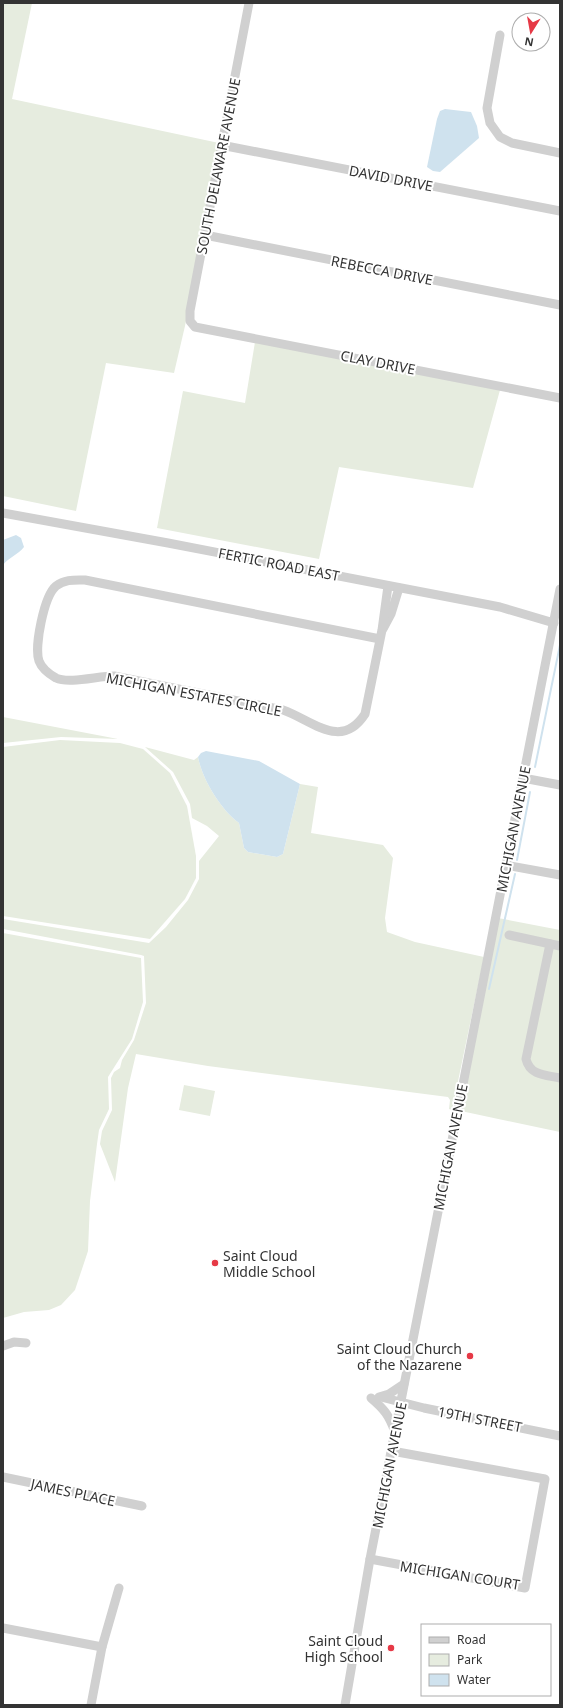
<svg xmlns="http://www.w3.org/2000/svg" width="563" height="1708" font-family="'Noto Sans',sans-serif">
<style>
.green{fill:#e6ecdf}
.water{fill:#cfe2ee}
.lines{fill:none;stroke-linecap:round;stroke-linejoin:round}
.stream{stroke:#cfe2ee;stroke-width:2}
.minor{stroke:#d0d0d0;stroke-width:9}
.poi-dot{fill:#e63946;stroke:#fff;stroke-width:1.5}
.labels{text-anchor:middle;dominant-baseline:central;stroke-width:4;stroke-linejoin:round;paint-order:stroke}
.street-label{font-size:14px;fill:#333;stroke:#fff}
.poi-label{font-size:14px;fill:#333;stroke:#fff;text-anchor:end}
</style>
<rect width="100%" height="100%" fill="#fff"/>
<g class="green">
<polygon points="3,3 32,3 12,99 219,143 185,326 174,373 106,363 76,511 3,496"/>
<polygon points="255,342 500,390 473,488 339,467 319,559 157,528 183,391 245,403"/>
<polygon points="3,717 118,739 119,739 61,737 3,743"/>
<polygon points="60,740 120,743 143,749 170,773 187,806 196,856 196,878 185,899 150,939 3,916 3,747"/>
<path d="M145 747 194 760 198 757C202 779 221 810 239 823L244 848 248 852 277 857 283 854 300 784 318 787 311 833 383 845 393 858 385 918 387 932 415 942 484 957 452 1110 449 1109 450 1100 448 1097 208 1066 136 1054 128 1088 115 1182 100 1144 102 1131 112 1110 111 1078 114 1072 120 1068 122 1060 134 1040 146 1003 144 956 141 955 3 929V919L149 943 166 927 188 900 199 879V861L219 836 207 826 192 818 190 804 173 772Z"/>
<polygon points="498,918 560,930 560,1132 461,1111"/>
<polygon points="3,933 141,958 143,1002 132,1039 108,1077 109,1109 99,1130 97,1144 90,1201 88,1251 75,1290 61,1305 49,1310 24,1312 3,1318"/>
<polygon points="184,1085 215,1091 210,1116 179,1110"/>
</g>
<g class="water">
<polygon points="445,109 471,112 477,126 479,138 440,172 433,171 427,167 437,119 440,111"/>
<path d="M16 535 21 538 24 547C18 555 9 557 3 565V540Z"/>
<path d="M206 751 259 761 300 784 283 854 277 857 248 852 244 848 239 823C221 810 202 779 198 757L201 753Z"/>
</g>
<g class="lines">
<g class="stream">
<polyline points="535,767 560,645"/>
<polyline points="517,860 530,792"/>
<polyline points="489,989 515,874"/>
</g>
<g class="minor">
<polyline points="249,3 190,311 190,321 195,327 560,398"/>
<polyline points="500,35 487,108 490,123 500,137 512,143 560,153"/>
<polyline points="221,145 560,211"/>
<polyline points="205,235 560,305"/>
<polyline points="3,513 168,543 500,607 554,623"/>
<polyline points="383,629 391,614 399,588"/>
<path d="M380 639 85 580C75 580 65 579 56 586 44 596 34 647 39 661 42 669 49 674 56 678 69 684 98 676 114 676L283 710C312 720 341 751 365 714L382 630 388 586"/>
<polyline points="523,778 560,785"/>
<polyline points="505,865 560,875"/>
<polyline points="509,935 560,946"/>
<path d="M550 944 526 1059C530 1076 546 1075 560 1078"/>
<polyline points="3,1346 14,1342 26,1343"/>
<polyline points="379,1397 389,1394 404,1384"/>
<polyline points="381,1397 424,1408 560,1436"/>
<path d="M371 1398C384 1409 389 1415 395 1432"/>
<polyline points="3,1477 142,1506"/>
<polyline points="370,1559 525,1588 545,1479 392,1451"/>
<polyline points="3,1628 102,1647"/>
<polyline points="91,1705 102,1647 119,1588"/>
<polyline points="345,1705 370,1559 560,589"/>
</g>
</g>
<g class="poi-dot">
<circle cx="215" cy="1263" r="4"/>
<circle cx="470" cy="1356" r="4"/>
<circle cx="391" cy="1648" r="4"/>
</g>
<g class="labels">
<g class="street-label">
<text transform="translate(218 166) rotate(-79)">SOUTH DELAWARE AVENUE</text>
<text transform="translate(391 178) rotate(11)">DAVID DRIVE</text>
<text transform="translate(382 270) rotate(11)">REBECCA DRIVE</text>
<text transform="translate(378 362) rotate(11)">CLAY DRIVE</text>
<text transform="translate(279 564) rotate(11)">FERTIC ROAD EAST</text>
<text transform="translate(194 694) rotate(11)">MICHIGAN ESTATES CIRCLE</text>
<text transform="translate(513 829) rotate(-79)">MICHIGAN AVENUE</text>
<text transform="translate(450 1147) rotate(-79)">MICHIGAN AVENUE</text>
<text transform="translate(480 1419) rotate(11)">19TH STREET</text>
<text transform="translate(389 1465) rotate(-79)">MICHIGAN AVENUE</text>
<text transform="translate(73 1492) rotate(12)">JAMES PLACE</text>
<text transform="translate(460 1575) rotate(9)">MICHIGAN COURT</text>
</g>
<g class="poi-label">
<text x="223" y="1255" text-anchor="start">Saint Cloud<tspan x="223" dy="16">Middle School</tspan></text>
<text x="462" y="1348">Saint Cloud Church<tspan x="462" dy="16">of the Nazarene</tspan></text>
<text x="383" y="1640">Saint Cloud<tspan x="383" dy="16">High School</tspan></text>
</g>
</g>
<rect width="563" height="1708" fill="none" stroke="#333333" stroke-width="8"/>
<rect x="421" y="1624" width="130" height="72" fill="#ffffff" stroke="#adadad"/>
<rect x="429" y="1637" width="20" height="6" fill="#d0d0d0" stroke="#adadad"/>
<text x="457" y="1644" font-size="12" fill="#333333">Road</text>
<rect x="429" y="1654" width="20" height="12" fill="#e6ecdf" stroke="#adadad"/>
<text x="457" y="1664" font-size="12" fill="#333333">Park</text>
<rect x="429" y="1674" width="20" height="12" fill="#cfe2ee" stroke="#adadad"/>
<text x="457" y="1684" font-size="12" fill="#333333">Water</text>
<g transform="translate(531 32) rotate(191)"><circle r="19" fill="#ffffff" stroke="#adadad"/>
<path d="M0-3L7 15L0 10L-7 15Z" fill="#e63946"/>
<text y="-6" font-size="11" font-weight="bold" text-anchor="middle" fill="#333333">N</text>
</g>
</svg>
